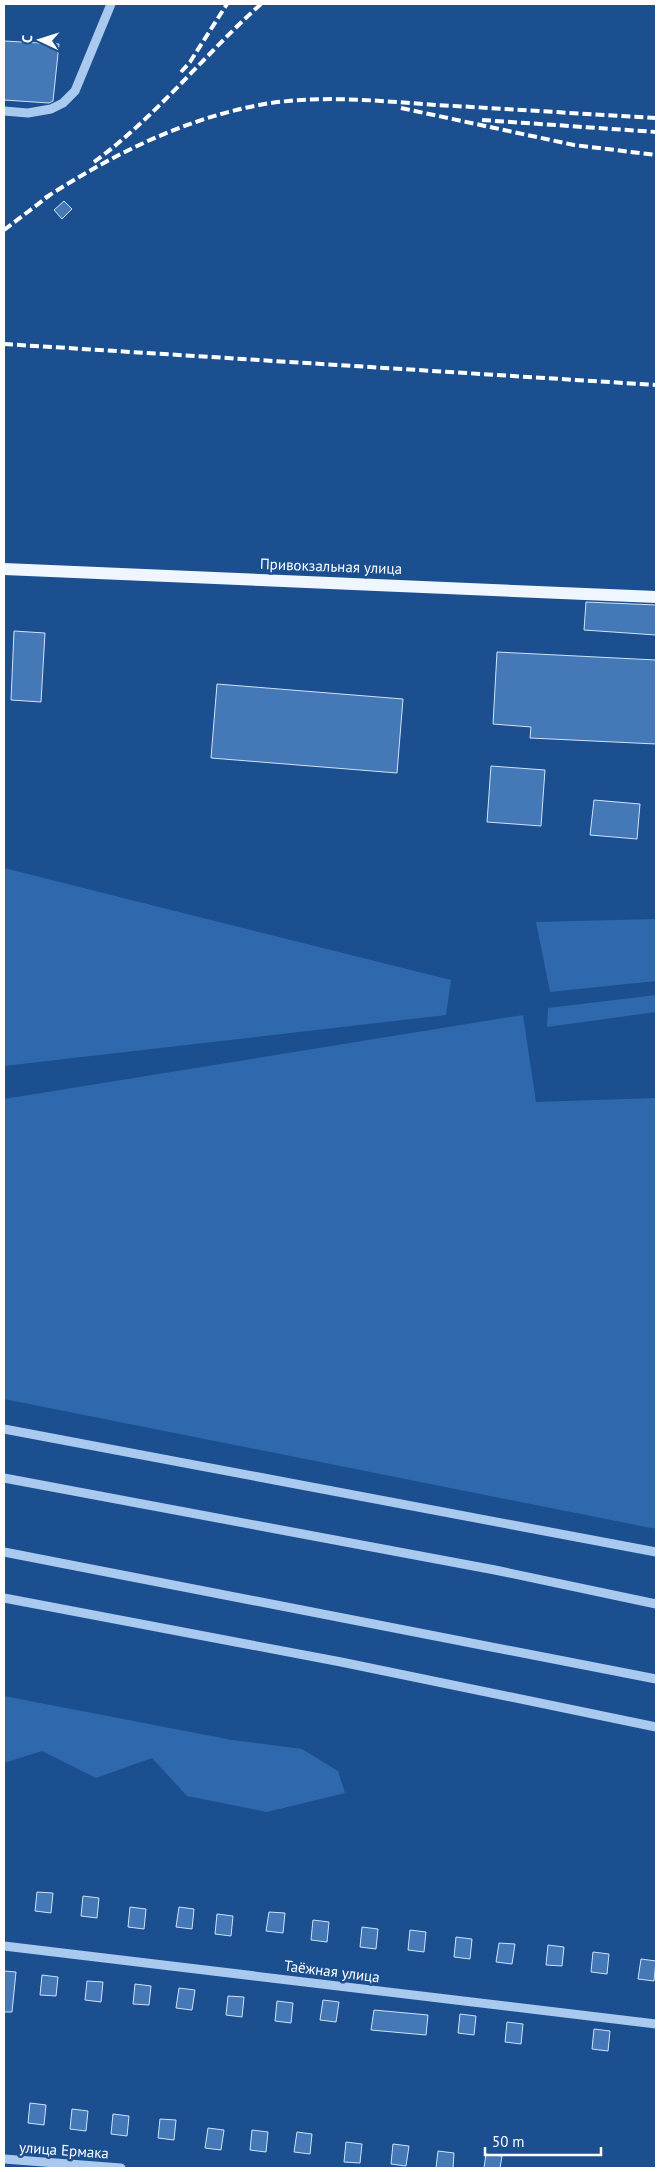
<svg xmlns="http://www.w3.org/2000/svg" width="660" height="2172" font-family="'PT Sans',sans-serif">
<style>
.green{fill:#2e69ad}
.building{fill:#4478b7;stroke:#cfe3fa}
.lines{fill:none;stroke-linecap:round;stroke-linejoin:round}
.minor{stroke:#a9c9ee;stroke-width:9}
.major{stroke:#f0f6ff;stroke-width:12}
.rail{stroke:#fff;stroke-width:4;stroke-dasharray:9 4;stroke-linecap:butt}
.labels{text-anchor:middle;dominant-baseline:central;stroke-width:5;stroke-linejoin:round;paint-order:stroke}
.street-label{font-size:15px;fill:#fff;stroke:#1b4f8f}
</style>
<rect width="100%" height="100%" fill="#1b4f8f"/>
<g class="green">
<polygon points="4,868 451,980 446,1015 4,1066"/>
<polygon points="656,919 656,981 550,992 536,922"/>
<polygon points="656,995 656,1012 547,1027 548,1008"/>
<polygon points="523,1015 536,1102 656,1098 656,1529 4,1399 4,1099"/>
<polygon points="4,1696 232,1740 302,1749 338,1771 345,1793 267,1812 187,1796 152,1758 96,1778 42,1751 4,1763"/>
</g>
<g class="building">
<polygon points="4,41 59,44 53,101 49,103 4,100"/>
<polygon points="64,201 72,209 62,219 54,210"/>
<polygon points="586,602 656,605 656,635 584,630"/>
<polygon points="14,631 45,633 41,702 11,700"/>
<polygon points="497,652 656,660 656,744 530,738 531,727 493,724"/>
<polygon points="217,684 403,699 397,773 211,758"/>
<polygon points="491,766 545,770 541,826 487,822"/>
<polygon points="594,800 640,804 637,839 590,835"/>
<polygon points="37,1892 53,1893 51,1913 35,1911"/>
<polygon points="83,1896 99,1898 97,1918 81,1916"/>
<polygon points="130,1907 146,1909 144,1929 128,1927"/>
<polygon points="179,1907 194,1909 192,1929 176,1927"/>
<polygon points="269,1912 285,1913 283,1933 266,1931"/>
<polygon points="217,1914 233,1916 231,1936 215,1934"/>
<polygon points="313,1920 329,1922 327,1942 311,1940"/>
<polygon points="362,1927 378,1929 376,1949 360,1947"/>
<polygon points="410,1930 426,1932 424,1952 408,1950"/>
<polygon points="456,1937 472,1939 470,1959 454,1957"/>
<polygon points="499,1943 515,1944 512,1964 496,1962"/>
<polygon points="548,1945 564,1947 562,1966 546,1965"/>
<polygon points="593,1952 609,1954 607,1974 591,1972"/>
<polygon points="641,1959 656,1961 654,1981 638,1979"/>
<polygon points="4,1971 16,1972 12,2012 4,2012"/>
<polygon points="42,1975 58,1977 56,1996 40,1995"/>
<polygon points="87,1981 103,1982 101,2002 85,2000"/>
<polygon points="135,1984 151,1986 149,2005 133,2004"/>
<polygon points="179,1988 195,1990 192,2010 176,2008"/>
<polygon points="228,1996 244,1997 242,2017 226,2015"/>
<polygon points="323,2000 339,2002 336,2022 320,2020"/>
<polygon points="277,2001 293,2003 291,2023 275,2021"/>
<polygon points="374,2010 428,2015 426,2035 371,2030"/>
<polygon points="460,2014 476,2016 474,2035 458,2033"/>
<polygon points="507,2022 523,2024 521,2044 505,2042"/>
<polygon points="594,2029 610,2031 608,2051 592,2049"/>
<polygon points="30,2103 46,2105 44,2125 28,2123"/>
<polygon points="72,2109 88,2111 86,2131 70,2129"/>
<polygon points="113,2114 129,2116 127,2136 111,2134"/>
<polygon points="160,2119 176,2120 174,2140 158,2138"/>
<polygon points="208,2128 224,2130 221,2150 205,2148"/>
<polygon points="252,2130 268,2132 266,2152 250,2150"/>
<polygon points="297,2132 312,2134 310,2154 294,2152"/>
<polygon points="346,2142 362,2144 360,2163 344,2162"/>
<polygon points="393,2144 409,2146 406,2166 391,2164"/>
<polygon points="438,2151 454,2153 453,2168 436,2168"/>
<polygon points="486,2154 502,2156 500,2168 484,2168"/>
</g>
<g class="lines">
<g class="minor">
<polyline points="4,111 28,113 51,109 63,103 75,91 111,4"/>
<polyline points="4,1429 656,1552"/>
<polyline points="4,1478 495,1570 656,1604"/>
<polyline points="4,1552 656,1679"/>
<polyline points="4,1598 341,1662 656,1727"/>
<polyline points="4,1946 656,2024"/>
<polyline points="4,2159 121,2168"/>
</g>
<polyline class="major" points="4,569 656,597"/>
<g class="rail">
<polyline points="181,72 190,62 227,4"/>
<polyline points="401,108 574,145 656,155"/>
<polyline points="482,120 656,132"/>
<path d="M94 162C156 117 204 55 261 4"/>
<path d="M45 198C112 155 181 120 259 105 318 94 378 101 437 105 510 109 583 114 656 118"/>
<polyline points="4,230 50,195"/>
<polyline points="4,344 656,385"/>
</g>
</g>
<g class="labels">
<g class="street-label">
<text transform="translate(331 566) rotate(2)">Привокзальная улица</text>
<text transform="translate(332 1971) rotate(7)">Таёжная улица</text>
<text transform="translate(64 2150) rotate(4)">улица Ермака</text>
</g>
</g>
<rect width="660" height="2172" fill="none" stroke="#ffffff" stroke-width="10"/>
<g transform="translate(40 40) rotate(274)" stroke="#1b4f8f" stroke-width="4" paint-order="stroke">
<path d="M0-4L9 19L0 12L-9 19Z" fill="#ffffff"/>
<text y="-8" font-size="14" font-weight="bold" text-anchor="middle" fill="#ffffff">С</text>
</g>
<path d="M485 2147v8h116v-8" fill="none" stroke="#ffffff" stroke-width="2.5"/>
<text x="492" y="2147" font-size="15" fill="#ffffff" stroke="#1b4f8f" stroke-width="4" paint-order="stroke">50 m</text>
</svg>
